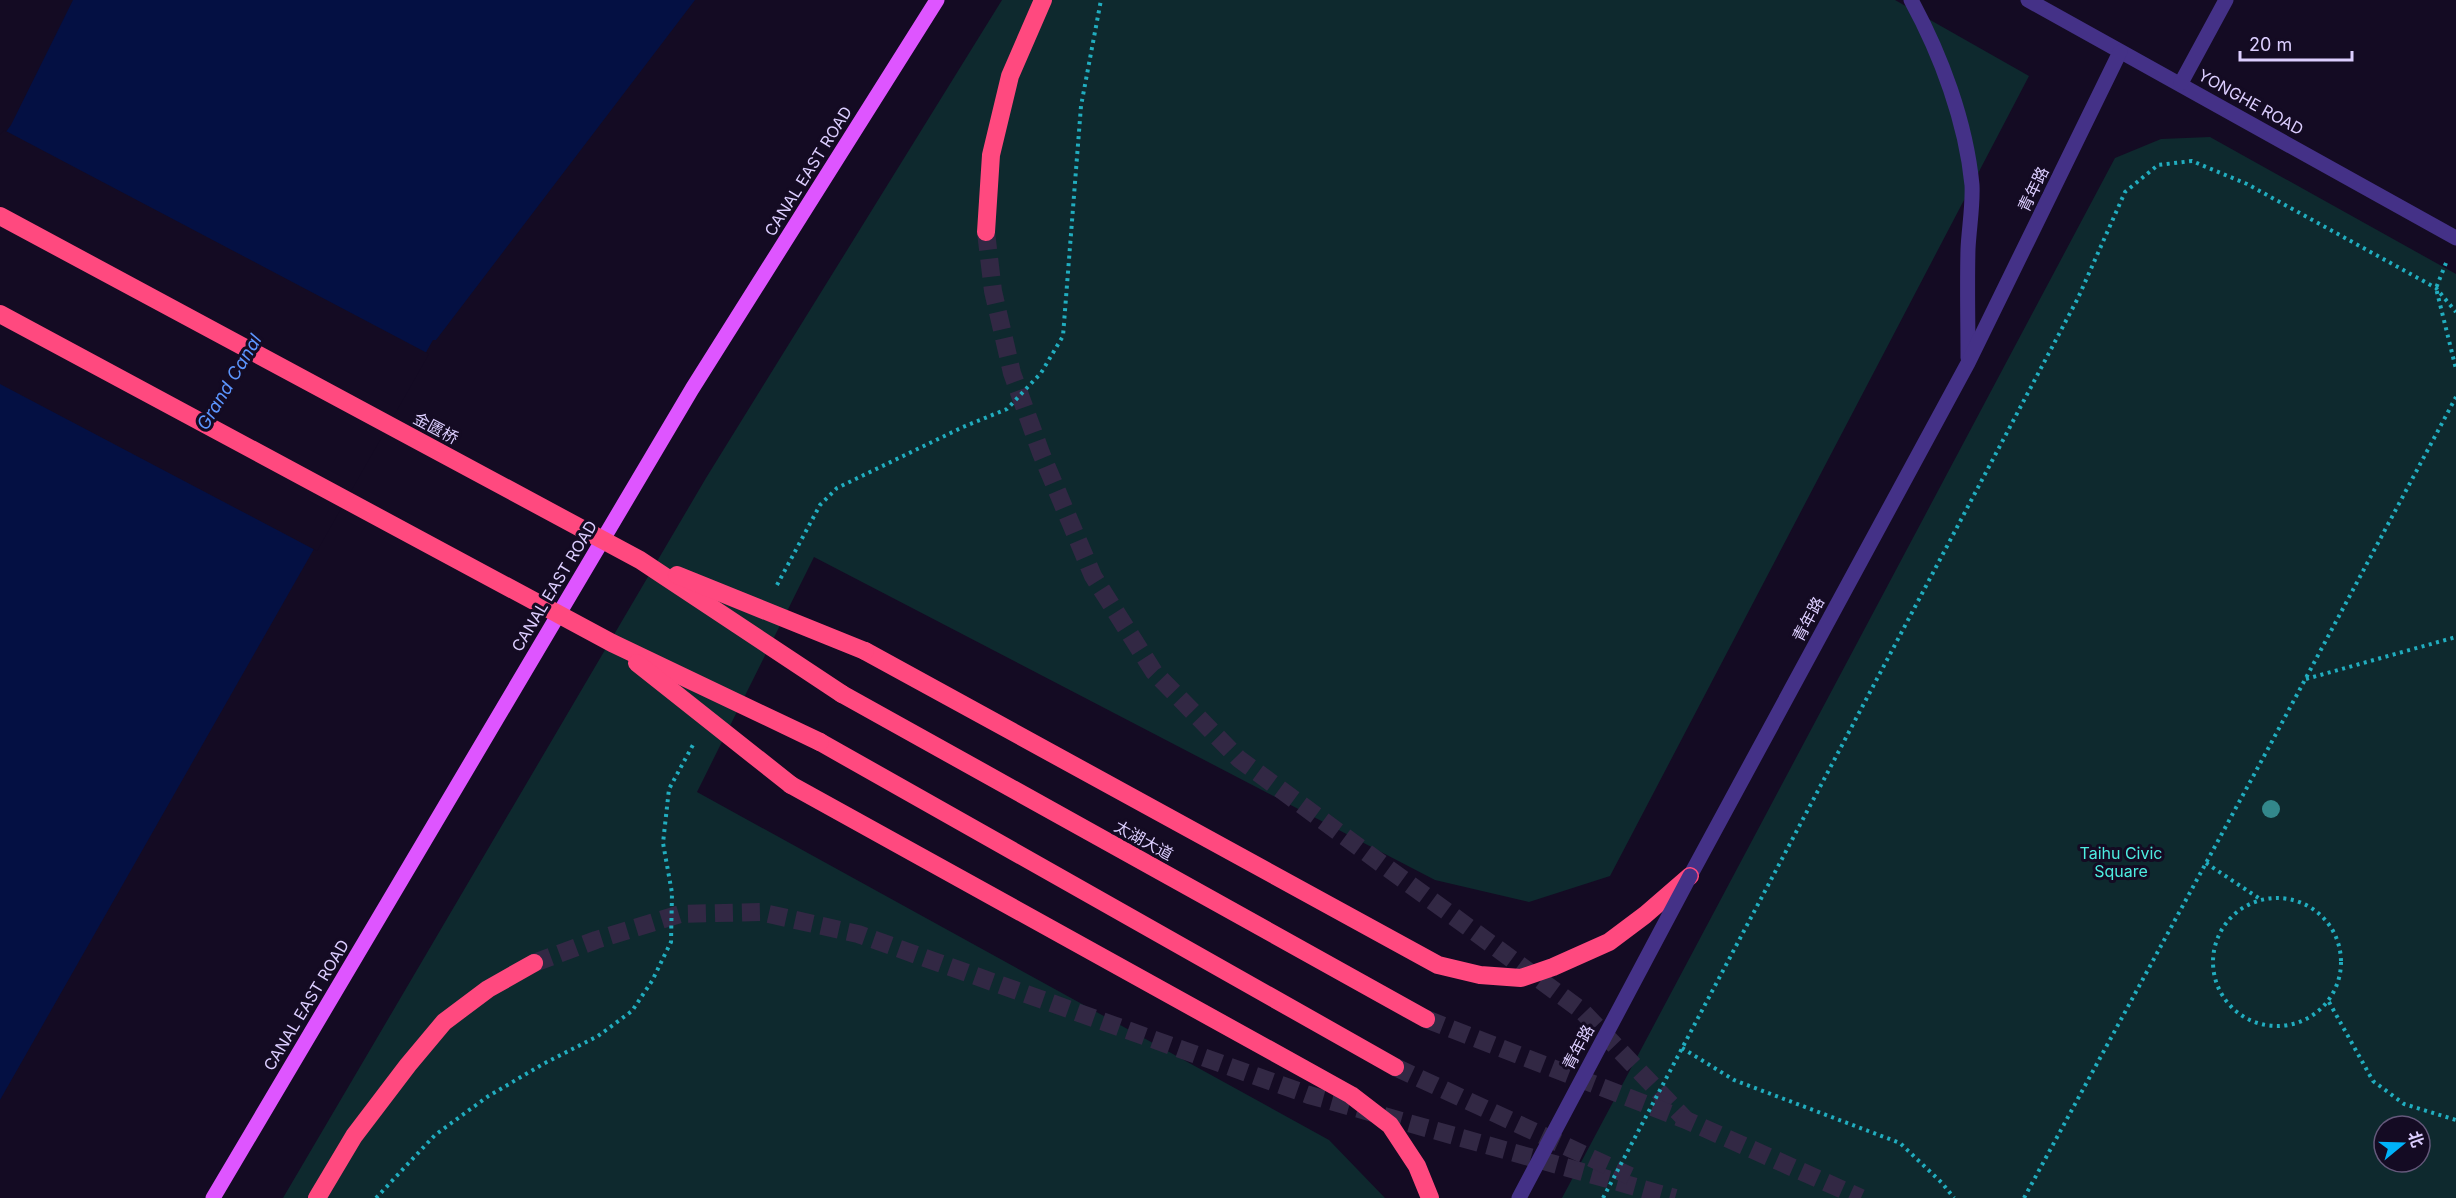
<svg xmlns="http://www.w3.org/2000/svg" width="2456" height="1198" font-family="Inter,'Noto Sans SC',sans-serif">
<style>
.green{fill:#0e292e;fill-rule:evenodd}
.water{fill:#041043}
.pier{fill:#140b23}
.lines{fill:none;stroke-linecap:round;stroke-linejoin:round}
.highway-tunnel{stroke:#322844;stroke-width:18;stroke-dasharray:18 9;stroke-linecap:butt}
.path{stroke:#21adbf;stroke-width:4;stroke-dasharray:3 4.5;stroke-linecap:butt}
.minor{stroke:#443187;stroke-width:15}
.major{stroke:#de55ff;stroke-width:15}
.highway{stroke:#ff497f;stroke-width:18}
.minor-bridge{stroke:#443187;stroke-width:15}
.highway-bridge{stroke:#ff497f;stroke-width:18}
.tree{fill:#33878b}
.labels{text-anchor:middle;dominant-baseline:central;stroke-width:6;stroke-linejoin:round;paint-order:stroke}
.street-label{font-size:16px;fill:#dcceff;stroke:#140b23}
.park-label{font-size:16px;fill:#4dece0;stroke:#140b23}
.water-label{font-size:18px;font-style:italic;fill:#5c96ff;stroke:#140b23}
</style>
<rect width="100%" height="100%" fill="#140b23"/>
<g class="green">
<polygon points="1002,0 1895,0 2029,76 1610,876 1529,902 1435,880 814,557 697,792 1329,1140 1385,1198 283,1198 706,478"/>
<path d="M2210 137 2456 274V1198H1562L2115 158 2161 139ZM2384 1126H2420V1162H2384Z"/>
</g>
<polygon class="water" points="73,0 695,0 436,340 433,340 0,1100 0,140 11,125"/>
<polygon class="pier" points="4,130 429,354 317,551 0,384 0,135"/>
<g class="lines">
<g class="highway-tunnel">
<polyline points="986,232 993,291 1012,373 1041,453 1093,576 1154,672 1239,759 1581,1010 1686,1120"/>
<polyline points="534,963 596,940 680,914 760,912 858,934 1309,1095 1675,1198"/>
<polyline points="1426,1019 1686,1120 1861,1198"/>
<polyline points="1395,1067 1630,1176"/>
</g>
<g class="path">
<polyline points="2446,263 2436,288 2456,369"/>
<polyline points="777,585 820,505 837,488 963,427 1007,409 1041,373 1063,336 1081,106 1101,0"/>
<polyline points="2306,679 2456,637"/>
<polyline points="2206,863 2260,899"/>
<circle cx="2277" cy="962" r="64"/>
<polyline points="2329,1002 2373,1081 2404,1104 2456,1120"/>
<polyline points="1682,1048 1734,1080 1900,1143 1942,1183 1954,1198"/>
<polyline points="376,1198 435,1135 487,1097 543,1064 598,1036 632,1011 652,981 671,942 672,893 663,843 669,789 694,743"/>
<polyline points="1603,1198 2078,298 2125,192 2158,165 2192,161 2247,184 2436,288 2456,312"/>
<polyline points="2024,1198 2269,747 2456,397"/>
</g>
<g class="minor">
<path d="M1911 0C1941 55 1966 122 1972 185 1973 206 1969 228 1968 249 1967 285 1968 322 1968 358"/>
<polyline points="2028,0 2456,238"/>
<polyline points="2181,83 2226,0"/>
<polyline points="1690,876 1968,363 2120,52"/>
</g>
<polyline class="major" points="213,1198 692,389 937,0"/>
<g class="highway">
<polyline points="986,232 991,155 1010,76 1043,0"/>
<polyline points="865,651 1438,965 1480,975 1521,978 1553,967 1609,942 1645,915 1690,876"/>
<polyline points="842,694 1426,1019"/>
<polyline points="820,742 1395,1067"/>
<polyline points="791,785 1351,1095 1390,1125 1417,1166 1430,1198"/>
<polyline points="317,1198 354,1136 408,1065 444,1022 488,989 534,963"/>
</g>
<polyline class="minor-bridge" points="1519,1198 1690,876"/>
<g class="highway-bridge">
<polyline points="0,216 640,560 842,694"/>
<polyline points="0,314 612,643 820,742"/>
<polyline points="677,575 865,651"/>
<polyline points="637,663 791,785"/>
</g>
</g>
<circle class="tree" cx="2271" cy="809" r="9"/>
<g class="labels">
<g class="street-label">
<text transform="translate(2251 102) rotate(29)">YONGHE ROAD</text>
<text transform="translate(808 171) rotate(-58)">CANAL EAST ROAD</text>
<text transform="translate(2033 189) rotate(-64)">青年路</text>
<text transform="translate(436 428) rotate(28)">金匮桥</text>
<text transform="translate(554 586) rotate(-59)">CANAL EAST ROAD</text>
<text transform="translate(1808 619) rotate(-62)">青年路</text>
<text transform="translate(1144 840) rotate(29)">太湖大道</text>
<text transform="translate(306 1005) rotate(-59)">CANAL EAST ROAD</text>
<text transform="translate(1578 1047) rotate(-62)">青年路</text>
</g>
<g class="park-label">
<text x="2121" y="853">Taihu Civic<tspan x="2121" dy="18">Square</tspan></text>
</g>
<g class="water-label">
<text transform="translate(229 382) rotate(-59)">Grand Canal</text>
</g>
</g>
<g transform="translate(2402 1144) rotate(71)"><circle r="28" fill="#140b23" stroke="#64597b" stroke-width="1.5"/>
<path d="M0-4.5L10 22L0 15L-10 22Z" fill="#00b3f9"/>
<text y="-9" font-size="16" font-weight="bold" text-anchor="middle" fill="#dcceff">北</text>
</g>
<path d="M2240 51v9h112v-9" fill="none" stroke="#dcceff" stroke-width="3"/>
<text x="2249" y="51" font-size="18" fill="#dcceff" stroke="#140b23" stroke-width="4.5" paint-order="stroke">20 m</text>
</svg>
